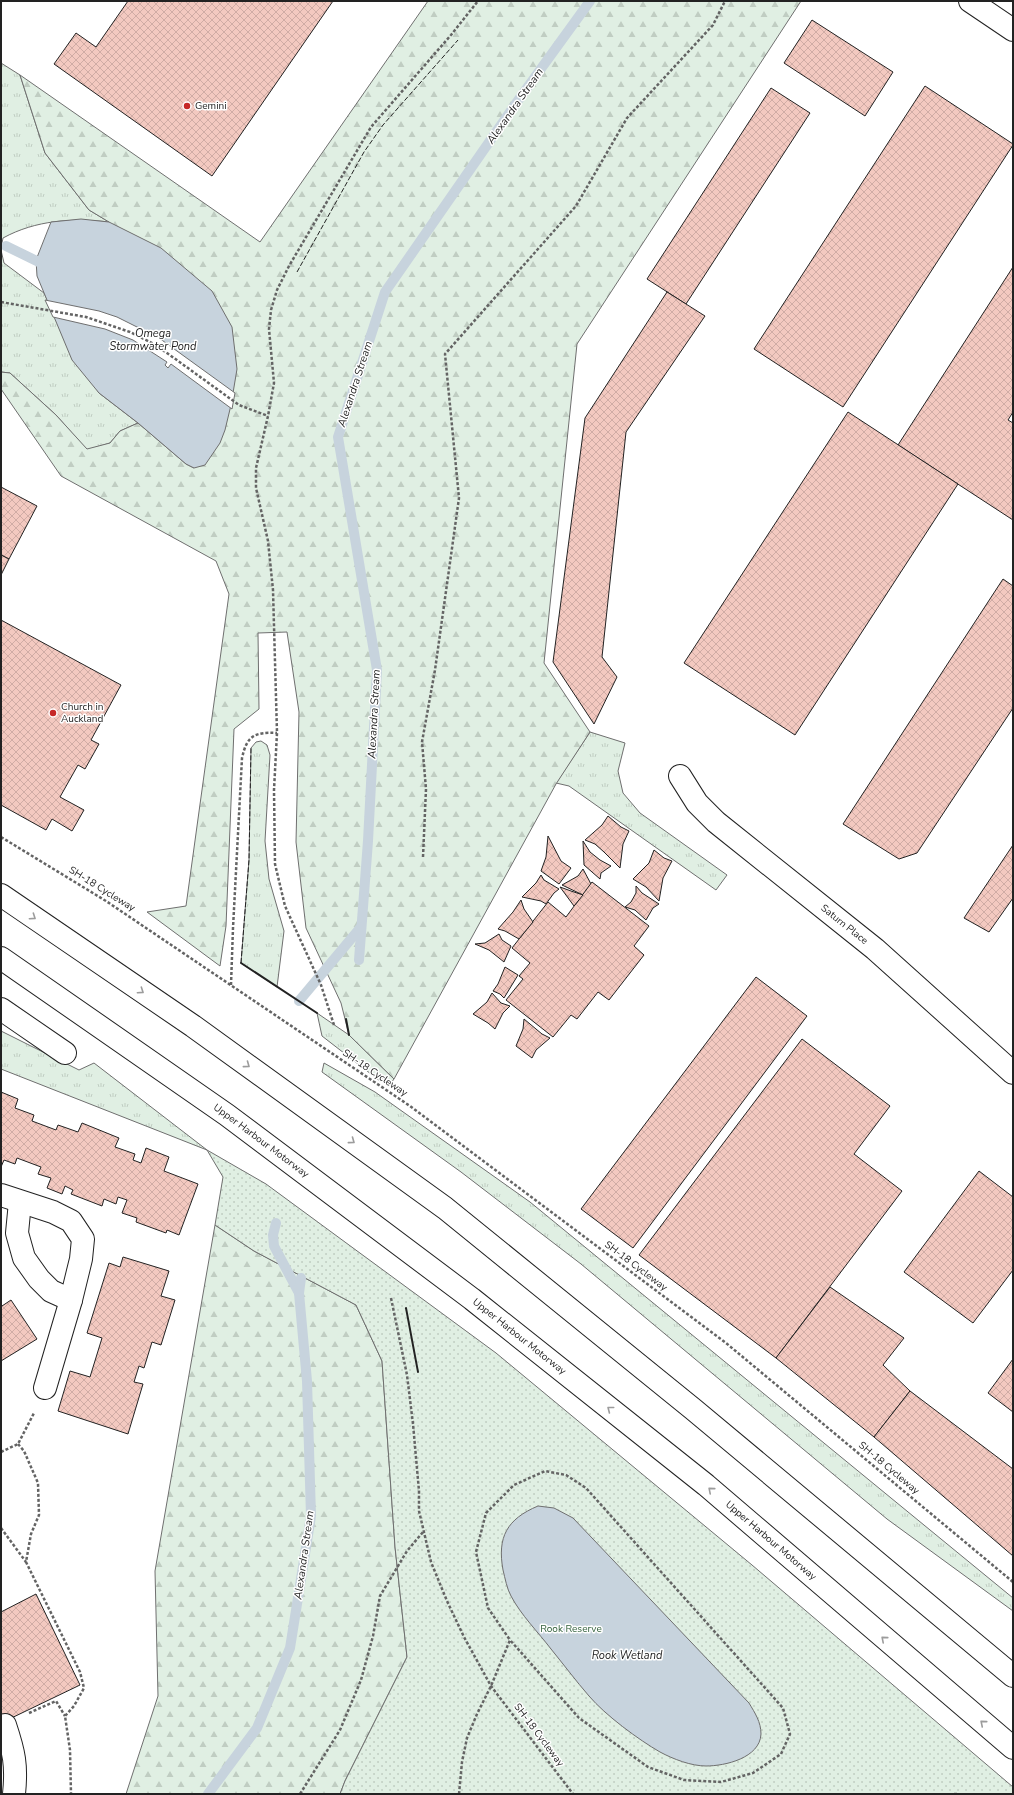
<svg xmlns="http://www.w3.org/2000/svg" width="1014" height="1795" font-family="'Nunito Sans',sans-serif">
<style>
.grass{fill:url(#grass-tufts);stroke:#6f6f6f}
.forest{fill:url(#forest-firs);stroke:#6f6f6f}
.park{fill:url(#park-dots);stroke:#6f6f6f}
.water{fill:#c7d3dd;stroke:#6f6f6f}
.pier{fill:#fff;stroke:#6f6f6f}
.lines{fill:none;stroke-linecap:round;stroke-linejoin:round}
.stream{stroke:#c7d3dd;stroke-width:10}
.building{fill:url(#building-cross-hatch);stroke:#222}
.minor-casing{stroke:#222;stroke-width:24}
.major-casing{stroke:#222;stroke-width:24}
.highway-casing{stroke:#222;stroke-width:24}
.path{stroke:#646464;stroke-width:2.5;stroke-dasharray:3 2;stroke-linecap:butt}
.minor{stroke:#fff;stroke-width:22}
.major{stroke:#fff;stroke-width:22}
.highway{stroke:#fff;stroke-width:22}
.fence{stroke:#222;stroke-width:1;stroke-dasharray:5 2;stroke-linecap:butt}
.wall{stroke:#222;stroke-width:2}
.oneway{stroke:#9c9c9c}
.poi-dot{fill:#c62828;stroke:#fff;stroke-width:1.5}
.labels{text-anchor:middle;dominant-baseline:central;stroke-width:3;stroke-linejoin:round;paint-order:stroke}
.poi-label{font-size:10px;fill:#222;stroke:#fff;text-anchor:start}
.street-label{font-size:10px;fill:#222;stroke:#fff}
.park-label{font-size:10px;fill:#2f5e38;stroke:#fff}
.water-label{font-size:11px;font-style:italic;fill:#222;stroke:#fff}
</style>
<defs>
<pattern id="grass-tufts" width="24" height="20" patternUnits="userSpaceOnUse"><rect width="24" height="20" fill="#e0efe3"/><path d="M3 7l-1-3M5 7V3M7 7l1-3M15 17l-1-3M17 17v-4M19 17l1-3" fill="none" stroke="#c0cdc2"/></pattern>
<pattern id="forest-firs" width="22" height="20" patternUnits="userSpaceOnUse"><rect width="22" height="20" fill="#e0efe3"/><path d="M5 1l3.5 6h-7zM16 11l3.5 6h-7z" fill="#c0cdc2"/></pattern>
<pattern id="park-dots" width="8" height="8" patternUnits="userSpaceOnUse"><rect width="8" height="8" fill="#e0efe3"/><path d="M2 2h.1M6 6h.1" fill="none" stroke="#c0cdc2" stroke-width="1.8" stroke-linecap="round"/></pattern>
<pattern id="building-cross-hatch" width="8" height="8" patternUnits="userSpaceOnUse"><rect width="8" height="8" fill="#f3c9c0"/><path d="M0 0l8 8M0 8l8-8" fill="none" stroke="#d0aca5"/></pattern>
</defs>
<rect width="100%" height="100%" fill="#fff"/>
<g class="grass">
<path d="M1 63 20 75 45 153 89 210 109 222C72 218 36 220 3 238L1 248Z"/>
<polygon points="1,250 4,263 44,293 54,314 99,393 138,423 120,431 110,443 87,450 56,415 10,373 1,372"/>
<polygon points="590,732 625,743 618,771 623,793 640,813 727,875 716,890 569,786 556,783"/>
<polygon points="261,741 267,745 270,755 265,841 269,879 284,931 277,987 241,963 249,860 251,748 256,742"/>
<polygon points="317,1013 349,1035 394,1079 391,1083 384,1078 381,1078 380,1081 322,1036"/>
<polygon points="1,1031 79,1070 94,1063 207,1150 1,1069"/>
<polygon points="324,1063 375,1092 530,1202 1013,1598 1013,1611 887,1519 581,1264 461,1172 322,1072"/>
</g>
<g class="forest">
<polygon points="428,1 801,1 577,344 544,663 590,732 556,784 394,1079 349,1035 341,1003 306,928 296,842 299,712 287,632 258,633 259,709 234,729 226,926 220,966 147,912 186,906 229,594 216,561 61,476 1,389 1,372 10,373 56,415 87,449 110,443 120,431 138,423 186,464 194,468 109,222 89,210 45,153 20,75 260,242"/>
<polygon points="215,1225 254,1251 356,1305 382,1361 395,1547 407,1657 345,1781 340,1794 126,1794 158,1696 155,1571"/>
</g>
<polygon class="park" points="207,1150 266,1184 496,1353 752,1565 1013,1787 1013,1794 340,1794 345,1781 407,1657 395,1547 382,1361 356,1305 254,1251 215,1225 223,1177"/>
<g class="water">
<polygon points="81,219 109,222 161,248 212,291 232,327 237,369 231,405 225,430 220,443 205,465 194,468 186,464 138,423 99,393 72,360 37,276 36,260 51,222"/>
<path d="M538 1506 554 1508 573 1518 749 1703C755 1713 761 1722 761 1734 760 1758 725 1766 706 1766 691 1766 673 1759 660 1752 639 1740 605 1715 589 1696 576 1681 564 1665 551 1649 538 1632 521 1615 511 1596 507 1589 505 1578 503 1570 497 1537 507 1519 538 1506Z"/>
</g>
<polygon class="pier" points="45,300 99,311 117,317 159,338 235,393 232,409 171,364 168,368 165,365 167,362 133,340 105,329 53,317"/>
<g class="lines">
<g class="stream">
<polyline points="6,246 47,266"/>
<polyline points="359,960 368,841 377,670 338,437 385,292 519,99 590,1"/>
<polyline points="299,1001 361,927"/>
<polyline points="276,1223 273,1235 274,1246 299,1293"/>
<polyline points="208,1794 257,1728 290,1648 311,1516 307,1381 299,1293 301,1278"/>
</g>
</g>
<g class="building">
<polygon points="128,1 333,1 212,176 54,64 76,33 96,47"/>
<polygon points="812,20 893,72 865,116 784,63"/>
<polygon points="925,86 1013,144 1013,145 843,407 754,349"/>
<polygon points="771,88 810,113 686,304 647,279"/>
<polygon points="1013,267 1013,412 1008,420 1013,423 1013,520 898,445"/>
<polygon points="667,292 705,316 626,432 602,657 617,677 594,724 553,662 585,418"/>
<polygon points="848,412 958,484 795,735 684,663"/>
<polygon points="1,487 37,506 9,559 1,555"/>
<polygon points="1,555 9,559 1,575"/>
<polygon points="1003,579 1013,586 1013,708 917,853 899,859 843,824"/>
<polygon points="1,620 121,685 91,740 99,744 85,769 78,765 60,797 84,810 72,831 52,819 46,830 1,805"/>
<polygon points="608,816 621,827 629,831 623,844 620,868 604,852 595,844 585,840 602,825"/>
<polygon points="548,836 561,861 571,868 559,884 541,871 546,857"/>
<polygon points="583,841 590,852 600,860 611,866 601,873 600,879 584,865"/>
<polygon points="1013,845 1013,898 989,932 964,918"/>
<polygon points="654,850 664,858 672,861 663,878 659,901 646,887 633,879 649,863"/>
<polygon points="583,869 591,884 583,895 562,885 578,876"/>
<polygon points="541,875 544,880 559,889 554,893 546,904 541,901 522,897 536,883"/>
<polygon points="592,882 649,926 634,946 644,955 609,1000 598,992 577,1019 571,1015 553,1037 506,1000 523,979 519,976 530,963 512,948 548,902 566,917"/>
<polygon points="636,886 642,893 659,904 653,908 646,920 635,910 625,907 631,902 636,893"/>
<polygon points="560,887 571,891 583,895 574,906"/>
<polygon points="521,900 524,909 533,922 519,939 505,931 498,929 513,912"/>
<polygon points="499,934 502,940 511,946 504,962 489,950 475,944 485,943"/>
<polygon points="505,967 518,975 504,998 500,994 493,991 498,984"/>
<polygon points="756,977 807,1016 633,1248 581,1209"/>
<polygon points="492,993 501,1003 510,1006 503,1013 495,1029 488,1023 473,1014 487,1002"/>
<polygon points="524,1019 542,1034 550,1038 536,1050 532,1058 516,1046 523,1029"/>
<polygon points="802,1039 890,1106 854,1154 902,1191 776,1358 639,1255"/>
<polygon points="1,1092 18,1099 15,1108 34,1115 32,1121 56,1130 58,1125 78,1132 82,1123 119,1138 115,1147 135,1154 133,1160 141,1163 146,1148 169,1157 164,1171 198,1184 179,1235 167,1230 166,1233 136,1222 137,1218 122,1213 127,1200 118,1197 116,1204 104,1199 102,1206 71,1194 73,1190 65,1186 62,1194 47,1188 51,1178 38,1174 41,1167 17,1158 15,1164 4,1160 1,1167"/>
<polygon points="979,1171 1013,1197 1013,1270 973,1323 904,1272"/>
<polygon points="123,1257 169,1271 161,1296 175,1300 161,1345 152,1342 144,1368 139,1366 134,1382 143,1384 128,1434 58,1411 70,1371 90,1377 102,1338 87,1333 109,1263 120,1267"/>
<polygon points="830,1287 904,1338 883,1365 910,1391 874,1437 776,1358"/>
<polygon points="11,1300 37,1339 1,1361 1,1304 2,1306"/>
<polygon points="1013,1359 1013,1412 988,1393"/>
<polygon points="910,1391 1013,1469 1013,1556 874,1437"/>
<polygon points="36,1594 80,1685 1,1723 1,1612"/>
</g>
<g class="lines">
<defs>
<g id="minor">
<path id="s1" d="M680 776 697 803 716 822 875 949 1013 1073"/>
<polyline points="1,1009 65,1053"/>
<polyline points="1,1195 53,1212 71,1221 83,1239 81,1259 71,1300 45,1388"/>
<polyline points="20,1202 17,1233 24,1258 39,1279 51,1291 71,1300"/>
<path d="M5 1725C14 1752 17 1765 14 1794"/>
</g>
<polyline id="major" points="970,1 1013,30"/>
<g id="highway">
<polyline points="1,895 193,1026 445,1208 693,1409 1013,1676"/>
<path id="s2" d="M1 958 227 1115 472 1299 706 1485 1013 1748"/>
</g>
</defs>
<use href="#minor" class="minor-casing"/>
<use href="#major" class="major-casing"/>
<use href="#highway" class="highway-casing"/>
<g class="path">
<polyline points="1,302 86,317 130,332 154,344 174,358 239,405 268,416"/>
<polyline points="1,837 106,901 410,1106 726,1343 1013,1582"/>
<polyline points="423,857 426,789 422,742 435,670 459,498 445,354 576,206 627,118 713,25 725,1"/>
<path d="M231 985 233 928 242 758C247 735 255 732 277 733"/>
<polyline points="334,1025 321,985 285,906 275,864 274,790 277,733 273,590 268,541 256,488 256,468 268,416 274,383 269,329 271,310 277,290 289,266 371,127 451,35 478,1"/>
<polyline points="391,1298 407,1375 413,1424 419,1491 419,1511 431,1562 447,1601 464,1637 491,1686 573,1794"/>
<polyline points="18,1444 24,1451 38,1483 39,1515 31,1534 26,1562 80,1672 84,1688 74,1706 65,1716 70,1750 71,1794"/>
<polyline points="1,1452 18,1444 34,1413"/>
<polyline points="1,1528 26,1562"/>
<polyline points="29,1713 56,1701 65,1716"/>
<polyline points="300,1794 340,1730 361,1680 373,1636 380,1596 407,1551 423,1532"/>
<polyline points="459,1794 462,1762 467,1738 477,1714 491,1686 510,1640 488,1608 476,1552 486,1513 514,1485 545,1471 566,1475 586,1488 783,1708 790,1734 781,1754 753,1773 721,1782 684,1780 648,1767 579,1718 510,1640"/>
<polyline points="954,1794 958,1794"/>
</g>
<use href="#minor" class="minor"/>
<use href="#major" class="major"/>
<use href="#highway" class="highway"/>
<g class="fence">
<polyline points="297,272 364,152 383,125 458,40"/>
<polyline points="241,963 249,860 251,748"/>
</g>
<g class="wall">
<polyline points="241,963 317,1013"/>
<polyline points="346,1019 349,1035"/>
<polyline points="406,1308 418,1372"/>
</g>
</g>
<defs><path id="oneway-chevron" d="M-2-3.5L2.5 0L-2 3.5" fill="none" stroke-width="1.6" stroke-linecap="round" stroke-linejoin="round"/></defs>
<g class="oneway">
<use href="#oneway-chevron" transform="translate(33 917) rotate(34)"/>
<use href="#oneway-chevron" transform="translate(141 991) rotate(34)"/>
<use href="#oneway-chevron" transform="translate(247 1065) rotate(36)"/>
<use href="#oneway-chevron" transform="translate(352 1141) rotate(36)"/>
<use href="#oneway-chevron" transform="translate(610 1409) rotate(-142)"/>
<use href="#oneway-chevron" transform="translate(711 1490) rotate(-139)"/>
<use href="#oneway-chevron" transform="translate(884 1639) rotate(-139)"/>
<use href="#oneway-chevron" transform="translate(983 1723) rotate(-140)"/>
</g>
<g class="poi-dot">
<circle cx="187" cy="106" r="4"/>
<circle cx="53" cy="713" r="4"/>
</g>
<g class="labels">
<g class="poi-label">
<text x="195" y="106">Gemini</text>
<text x="61" y="707">Church in<tspan x="61" dy="12">Auckland</tspan></text>
</g>
<g class="street-label">
<text transform="translate(102 889) rotate(32)">SH-18 Cycleway</text>
<text stroke="none"><textPath href="#s1" startOffset="223">Saturn Place</textPath></text>
<text transform="translate(375 1073) rotate(34)">SH-18 Cycleway</text>
<text stroke="none"><textPath href="#s2" startOffset="318">Upper Harbour Motorway</textPath></text>
<text transform="translate(636 1266) rotate(37)">SH-18 Cycleway</text>
<text stroke="none"><textPath href="#s2" startOffset="642">Upper Harbour Motorway</textPath></text>
<text transform="translate(889 1468) rotate(40)">SH-18 Cycleway</text>
<text stroke="none"><textPath href="#s2" startOffset="966">Upper Harbour Motorway</textPath></text>
<text transform="translate(539 1735) rotate(53)">SH-18 Cycleway</text>
</g>
<g class="park-label">
<text x="571" y="1629">Rook Reserve</text>
</g>
<g class="water-label">
<text transform="translate(515 106) rotate(-55)">Alexandra Stream</text>
<text x="153" y="333">Omega<tspan x="153" dy="13">Stormwater Pond</tspan></text>
<text transform="translate(355 384) rotate(-72)">Alexandra Stream</text>
<text transform="translate(374 714) rotate(-87)">Alexandra Stream</text>
<text transform="translate(304 1555) rotate(-82)">Alexandra Stream</text>
<text x="627" y="1655">Rook Wetland</text>
</g>
</g>
<rect width="1014" height="1795" fill="none" stroke="#222222" stroke-width="4"/>
</svg>
